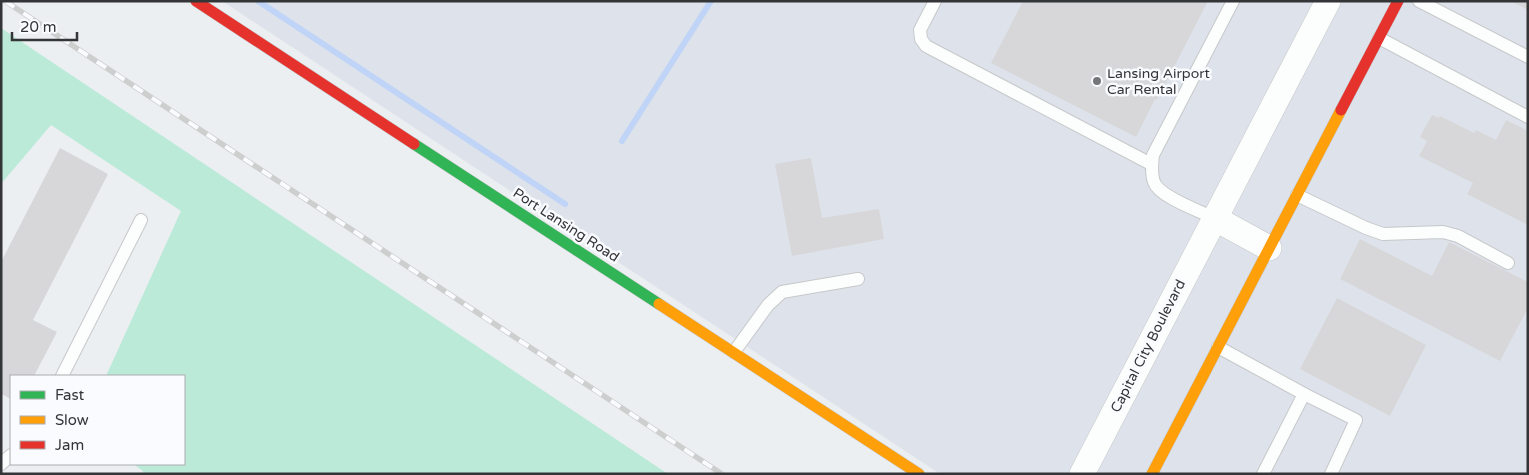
<svg xmlns="http://www.w3.org/2000/svg" width="1529" height="475" font-family="'Varela Round',sans-serif">
<style>
.built{fill:#dee3eb}
.green{fill:#bcead8}
.lines{fill:none;stroke-linecap:round;stroke-linejoin:round}
.stream{stroke:#bfd4f6;stroke-width:6}
.building{fill:#d7d7da}
.lane-casing{stroke:#c6c8ca;stroke-width:14}
.street-casing{stroke:#c6c8ca;stroke-width:26}
.fast-casing{stroke:#c6c8ca;stroke-width:12}
.slow-casing{stroke:#c6c8ca;stroke-width:12}
.jam-casing{stroke:#c6c8ca;stroke-width:12}
.lane{stroke:#fcfdfd;stroke-width:12}
.street{stroke:#fcfdfd;stroke-width:25}
.fast{stroke:#30b455;stroke-width:11}
.slow{stroke:#ff9f0a;stroke-width:11}
.jam{stroke:#e5322d;stroke-width:11}
.rail-casing{stroke:#cdcece;stroke-width:5.5}
.rail{stroke:#f9fbff;stroke-width:4;stroke-dasharray:11;stroke-linecap:butt}
.poi-dot{fill:#747678;stroke:#f9fbff;stroke-width:2}
.labels{text-anchor:middle;dominant-baseline:central;stroke-width:5;stroke-linejoin:round;paint-order:stroke}
.poi-label{font-size:14px;fill:#333537;stroke:#f9fbff;text-anchor:start}
.street-label{font-size:14px;fill:#333537;stroke:#f9fbff}
</style>
<rect width="100%" height="100%" fill="#eceff2"/>
<polygon class="built" points="222,1 1528,1 1528,474 940,474"/>
<polygon class="green" points="1,28 668,474 143,474 143,471 133,464 184,464 184,376 106,376 181,211 51,125 1,184"/>
<g class="lines">
<g class="stream">
<polyline points="258,1 565,204"/>
<polyline points="622,141 711,1"/>
</g>
</g>
<g class="building">
<polygon points="1023,1 1208,1 1157,100 1155,99 1136,137 991,63"/>
<polygon points="1511,1 1528,1 1528,10"/>
<polygon points="1432,115 1439,118 1440,116 1474,133 1476,130 1496,140 1506,120 1528,131 1528,225 1467,194 1473,183 1419,156 1427,141 1420,137"/>
<polygon points="60,148 108,174 33,320 57,332 34,376 11,376 11,399 1,394 1,262"/>
<polygon points="811,158 822,218 879,209 884,239 792,256 775,164"/>
<polygon points="1360,239 1432,276 1449,242 1528,282 1528,308 1500,361 1340,279"/>
<polygon points="1337,298 1426,345 1390,416 1300,369"/>
</g>
<g class="lines">
<defs>
<g id="lane">
<polyline points="935,1 920,30 921,39 926,46 1151,164"/>
<polyline points="1419,1 1528,57"/>
<polyline points="1379,38 1528,117"/>
<polyline points="1297,195 1366,228 1383,234 1443,232 1458,236 1508,263"/>
<path d="M1214 218C1200 211 1159 197 1154 182 1151 174 1152 163 1153 155L1233 1"/>
<polyline points="1218,347 1304,394"/>
<polyline points="734,352 768,305 782,292 858,279"/>
<polyline points="62,376 141,220"/>
<polyline points="1,464 11,455"/>
<polyline points="1263,474 1304,394 1356,420 1331,474"/>
</g>
<g id="street">
<polyline points="1214,218 1269,248"/>
<polyline points="1082,474 1328,1"/>
</g>
<polyline id="fast" points="414,144 659,304"/>
<g id="slow">
<polyline points="659,304 919,474"/>
<polyline points="1152,474 1341,110"/>
</g>
<g id="jam">
<polyline points="196,1 414,144"/>
<polyline points="1341,110 1398,1"/>
</g>
</defs>
<use href="#lane" class="lane-casing"/>
<use href="#street" class="street-casing"/>
<use href="#fast" class="fast-casing"/>
<use href="#slow" class="slow-casing"/>
<use href="#jam" class="jam-casing"/>
<use href="#lane" class="lane"/>
<use href="#street" class="street"/>
<use href="#fast" class="fast"/>
<use href="#slow" class="slow"/>
<use href="#jam" class="jam"/>
<defs>
<polyline id="rail" points="5,1 722,474"/>
</defs>
<use href="#rail" class="rail-casing"/>
<use href="#rail" class="rail"/>
</g>
<circle class="poi-dot" cx="1097" cy="81" r="5"/>
<g class="labels">
<g class="poi-label">
<text x="1107" y="73">Lansing Airport<tspan x="1107" dy="16">Car Rental</tspan></text>
</g>
<g class="street-label">
<text transform="translate(566 225) rotate(33)">Port Lansing Road</text>
<text transform="translate(1148 346) rotate(-63)">Capital City Boulevard</text>
</g>
</g>
<rect width="1529" height="475" fill="none" stroke="#333537" stroke-width="5"/>
<rect x="10" y="375" width="175" height="90" fill="#f9fbff" stroke="#aaacaf"/>
<rect x="20" y="391" width="25" height="8" fill="#30b455" stroke="#aaacaf"/>
<text x="55" y="400" font-size="15" fill="#333537">Fast</text>
<rect x="20" y="416" width="25" height="8" fill="#ff9f0a" stroke="#aaacaf"/>
<text x="55" y="425" font-size="15" fill="#333537">Slow</text>
<rect x="20" y="441" width="25" height="8" fill="#e5322d" stroke="#aaacaf"/>
<text x="55" y="450" font-size="15" fill="#333537">Jam</text>
<path d="M12 32v8h65v-8" fill="none" stroke="#333537" stroke-width="2.5"/>
<text x="20" y="32" font-size="15" fill="#333537" stroke="#f9fbff" stroke-width="4" paint-order="stroke">20 m</text>
</svg>
